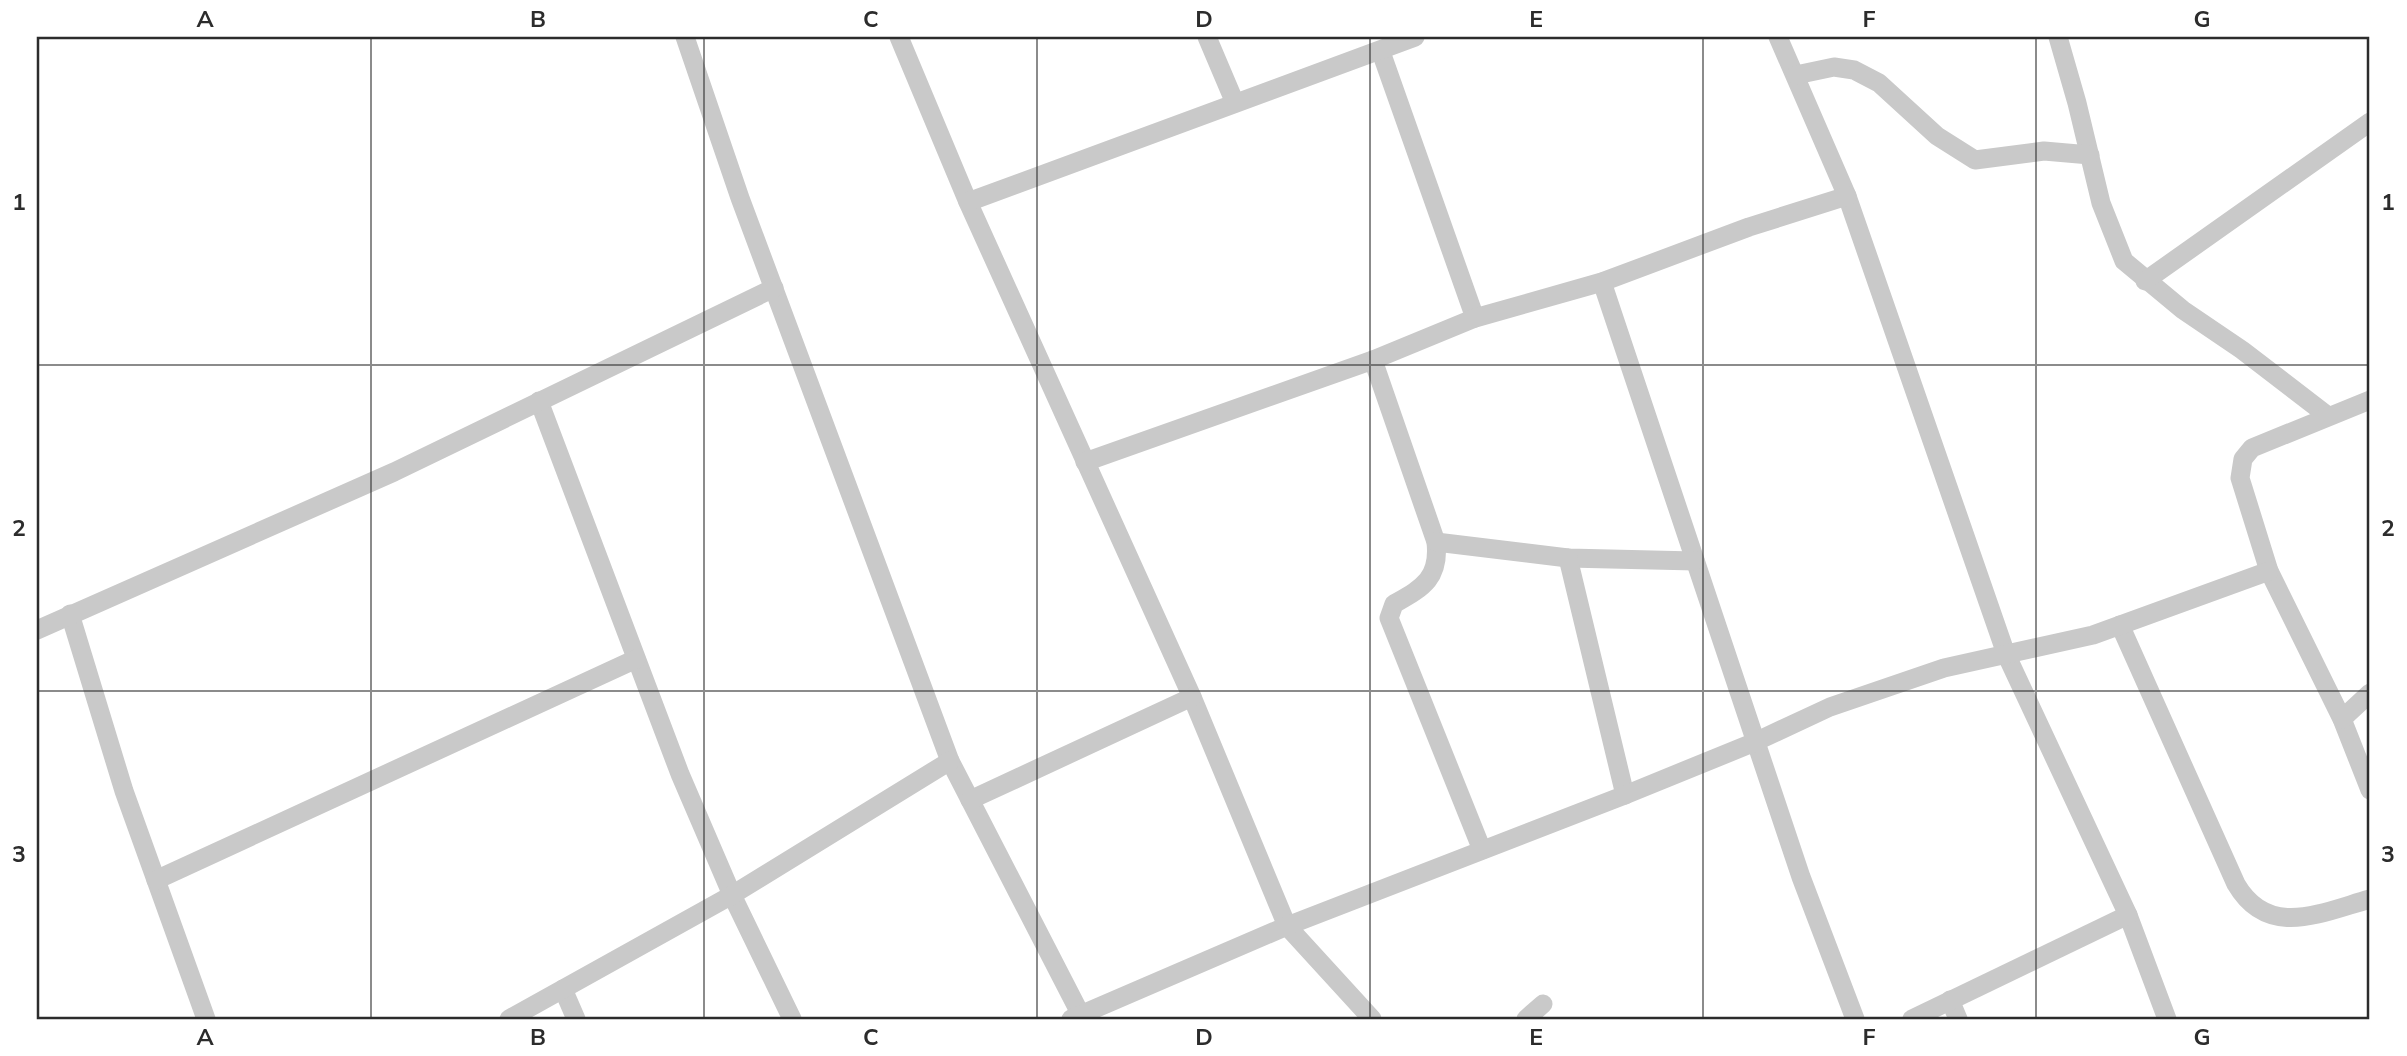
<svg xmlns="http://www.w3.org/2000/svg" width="2407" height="1056" font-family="Mulish,sans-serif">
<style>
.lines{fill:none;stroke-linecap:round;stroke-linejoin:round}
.minor{stroke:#c9c9c9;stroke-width:19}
.grid{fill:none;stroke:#2c2c2c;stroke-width:2;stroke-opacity:0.55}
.neatline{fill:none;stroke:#2c2c2c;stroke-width:2.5}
.grid-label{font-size:23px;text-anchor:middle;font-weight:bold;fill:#2c2c2c}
</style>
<rect width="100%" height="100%" fill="#fff"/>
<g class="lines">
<g class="minor">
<polyline points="685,37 740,198 950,761 1083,1019"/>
<polyline points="899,37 968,202 1192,697 1287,926 1372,1019"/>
<polyline points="1207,37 1235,103"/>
<polyline points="1778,37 1847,196 2006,654 2128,915 2167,1019"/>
<polyline points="2058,37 2077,103 2101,203 2124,261 2183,310 2242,350 2328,416"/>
<polyline points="1381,52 1475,318"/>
<polyline points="1796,75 1834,67 1854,70 1879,83 1937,136 1975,160 2044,151 2090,155"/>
<polyline points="968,202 1415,37"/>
<polyline points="2145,281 2370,122"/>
<polyline points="1602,282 1801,877 1855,1019"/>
<path d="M1373 360 1436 542C1440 579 1422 588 1394 604L1389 618 1482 850"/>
<polyline points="2370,400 2252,448 2243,459 2240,478 2269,571 2342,719 2370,790"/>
<polyline points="539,401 680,774 732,895 792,1019"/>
<polyline points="1085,462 1373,360 1475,318 1602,282 1749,227 1847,196"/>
<polyline points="1436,542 1568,558 1695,561"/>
<polyline points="1568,558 1625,795"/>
<polyline points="70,614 124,791 206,1019"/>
<path d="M2120 625 2236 884C2268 939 2320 913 2370 899"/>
<polyline points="37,630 394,472 774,288"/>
<polyline points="2342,719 2370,693"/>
<polyline points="970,800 1192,697"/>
<polyline points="156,880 636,659"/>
<polyline points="563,989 576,1019"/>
<polyline points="1950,1000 1958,1019"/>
<polyline points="509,1019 732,895 950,761"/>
<polyline points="1071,1019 1287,926 1625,795 1755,742 1830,707 1944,668 2093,635 2269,571"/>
<polyline points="1526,1019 1543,1004"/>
<polyline points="1912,1019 2128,915"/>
</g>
</g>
<path class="grid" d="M371 37V1019M704 37V1019M1037 37V1019M1370 37V1019M1703 37V1019M2036 37V1019M37 365H2370M37 691H2370"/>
<rect width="2407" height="1056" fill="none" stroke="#ffffff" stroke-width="77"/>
<rect x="38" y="38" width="2330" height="980" class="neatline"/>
<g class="grid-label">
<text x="205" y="27">A</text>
<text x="538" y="27">B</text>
<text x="871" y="27">C</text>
<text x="1204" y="27">D</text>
<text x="1536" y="27">E</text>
<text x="1869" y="27">F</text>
<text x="2202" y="27">G</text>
<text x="19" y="210">1</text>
<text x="2388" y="210">1</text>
<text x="19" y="536">2</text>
<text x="2388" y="536">2</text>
<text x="19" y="862">3</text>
<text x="2388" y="862">3</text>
<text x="205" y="1045">A</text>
<text x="538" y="1045">B</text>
<text x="871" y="1045">C</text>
<text x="1204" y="1045">D</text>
<text x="1536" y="1045">E</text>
<text x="1869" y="1045">F</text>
<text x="2202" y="1045">G</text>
</g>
</svg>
